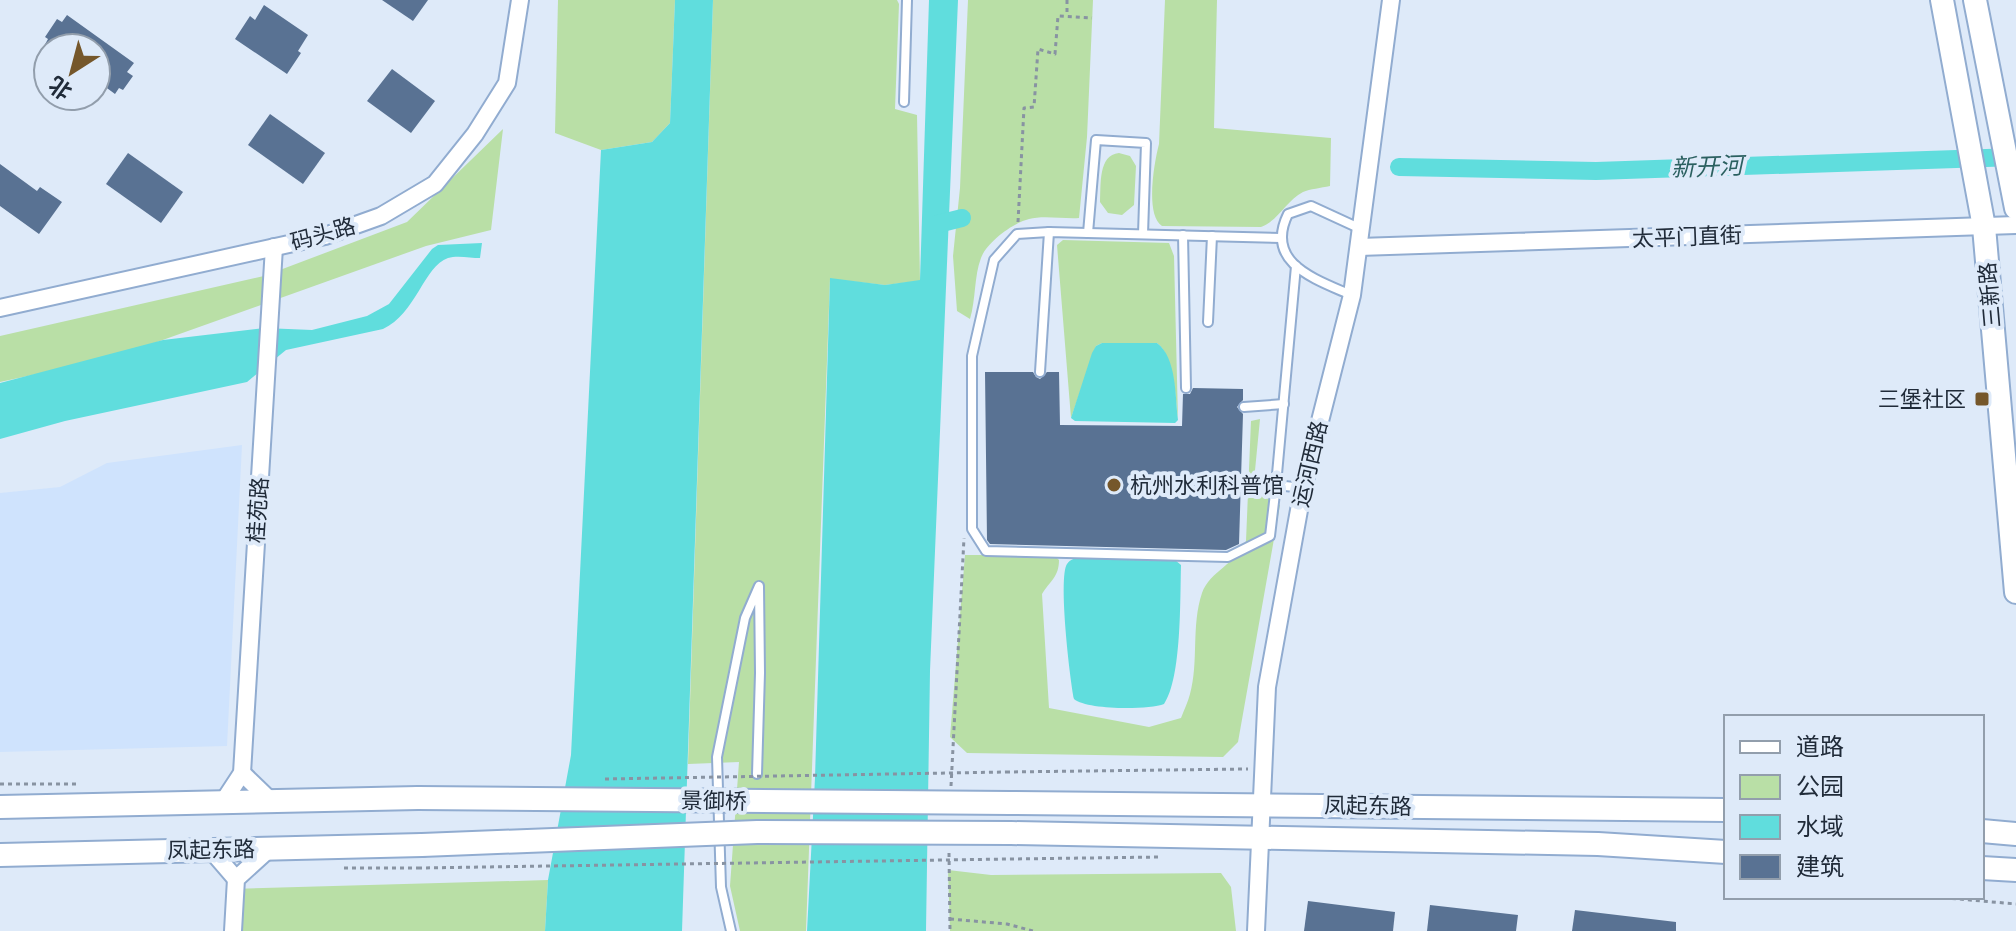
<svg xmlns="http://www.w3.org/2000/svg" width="2016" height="931" font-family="'Roboto Serif','Noto Sans SC',serif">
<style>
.built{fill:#cfe3fd}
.green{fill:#b9dfa6}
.water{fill:#60dddd}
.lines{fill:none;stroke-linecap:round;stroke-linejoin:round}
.canal{stroke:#60dddd;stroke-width:18}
.building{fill:#597293}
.lane-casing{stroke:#91acd0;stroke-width:12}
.street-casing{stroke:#91acd0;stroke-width:20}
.secondary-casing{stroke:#91acd0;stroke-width:26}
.path{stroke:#8893a2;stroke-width:3;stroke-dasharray:4 4;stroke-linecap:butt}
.lane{stroke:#fff;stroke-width:8}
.street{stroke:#fff;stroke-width:16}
.secondary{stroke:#fff;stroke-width:22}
.secondary-bridge-casing{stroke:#91acd0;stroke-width:26;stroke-linecap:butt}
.path-bridge{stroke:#8893a2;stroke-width:3;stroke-dasharray:4 4;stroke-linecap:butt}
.secondary-bridge{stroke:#fff;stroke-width:22}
.poi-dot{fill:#75572b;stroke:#deeaf9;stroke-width:3}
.labels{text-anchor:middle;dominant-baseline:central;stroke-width:8;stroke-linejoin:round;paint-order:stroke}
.street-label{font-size:22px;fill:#202b39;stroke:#deeaf9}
.poi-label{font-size:22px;fill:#202b39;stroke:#deeaf9;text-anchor:end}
.water-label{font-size:24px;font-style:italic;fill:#2b6060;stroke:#deeaf9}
</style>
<rect width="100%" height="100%" fill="#deeaf9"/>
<polygon class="built" points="242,445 227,746 0,752 0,493 60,487 107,463"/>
<g class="green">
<polygon points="558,0 675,0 670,123 652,142 601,150 555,133"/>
<polygon points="713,0 897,0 899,4 895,109 917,115 920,281 885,285 830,279 806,931 740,931 730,886 739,762 688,764"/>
<path d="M968 0H1093L1087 137 1079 218C1063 219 1043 215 1029 219 1013 223 987 242 981 258 974 276 976 299 970 319L957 311 953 256 960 188Z"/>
<path d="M1165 0H1217L1214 128 1331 138 1330 186C1321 188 1310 189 1303 192 1286 201 1278 221 1261 227L1162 226C1145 215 1154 163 1159 144Z"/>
<polygon points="503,129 491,230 426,246 115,357 0,382 0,336 264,276 407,222"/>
<path d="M1119 153 1130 156 1136 166 1134 205 1122 215 1108 213 1100 202C1101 185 1098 155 1119 153Z"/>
<path d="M1063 240 1169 243 1174 256 1178 420C1176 399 1174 355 1157 343H1102L1096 346 1071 418 1057 245Z"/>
<path d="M1260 419 1253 491 1280 505 1238 742 1223 757 967 753 950 737 965 555H1054L1059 560C1059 577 1050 581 1042 594L1049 708 1149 727 1181 718C1184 710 1188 702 1190 694 1199 662 1191 626 1202 593 1210 571 1236 564 1246 541L1251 421Z"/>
<polygon points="948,870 991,875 1221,873 1231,887 1236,931 950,931"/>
<polygon points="548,880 545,931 229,931 231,889"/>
</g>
<g class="water">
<polygon points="675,0 713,0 682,931 545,931 548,880 571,755 601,150 652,142 670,123"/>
<polygon points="929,0 958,0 930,671 926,931 807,931 815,778 830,278 885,285 920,280"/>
<path d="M482 243 480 258C471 258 457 255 448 258 424 266 416 314 383 329L286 350 247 382 65 421 0 439V383L163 340 264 328 312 330 367 316 389 304 432 249 438 245Z"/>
<path d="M1102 343H1157C1177 358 1175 396 1178 420L1175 423 1075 421 1071 418 1092 353 1096 346Z"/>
<path d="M1078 558H1163L1175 560 1181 565C1180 598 1182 678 1164 704 1148 710 1087 710 1074 699 1070 679 1058 578 1067 564 1071 559 1073 559 1078 558Z"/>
</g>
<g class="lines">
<g class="canal">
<polyline points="1399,167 1596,171 2016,157"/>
<polyline points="938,224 962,218"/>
</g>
</g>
<g class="building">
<polygon points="382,0 428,0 413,21"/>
<polygon points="264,5 308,35 298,51 301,53 287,74 235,39 250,16 255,20"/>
<polygon points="67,15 134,63 127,72 133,76 123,90 119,88 115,94 96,80 96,48 43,48 48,39 45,37 57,19 62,22"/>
<polygon points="392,69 435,101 411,133 367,101"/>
<polygon points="270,114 325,153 303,184 248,145"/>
<polygon points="128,153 183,192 161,223 106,184"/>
<polygon points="0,164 37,191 40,187 62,202 39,234 0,206"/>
<polygon points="985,372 1033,372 1036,377 1040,379 1047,372 1059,372 1060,425 1182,426 1183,394 1190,394 1193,388 1243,389 1243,400 1237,407 1243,414 1239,544 1226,550 990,544 987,540"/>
<polygon points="1308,901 1395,912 1393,931 1304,931"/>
<polygon points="1430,905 1518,915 1516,931 1427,931"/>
<polygon points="1575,910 1676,922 1676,931 1572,931"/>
</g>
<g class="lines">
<defs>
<g id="lane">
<polyline points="904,102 907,0"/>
<polyline points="1088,233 1096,140 1146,143 1143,234"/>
<polyline points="1183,235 1186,388"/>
<polyline points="1296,266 1276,485 1303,488"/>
<path d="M1351 295C1315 279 1264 263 1288 214L1311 206 1361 229"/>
<polyline points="1208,322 1212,236"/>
<polyline points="1040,372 1049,232"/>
<polyline points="1244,407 1284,404"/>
<polyline points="1276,485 1270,536 1228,557 986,551 972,529 972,356 994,260 1017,234 1049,232 1281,238"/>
<polyline points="731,931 721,887 717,757 745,618 759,586 760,673 757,774"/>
</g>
<g id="street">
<polyline points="1359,247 2016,225"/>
<polyline points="0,308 325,236 381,216 435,184 475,134 507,83 520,0"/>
<polyline points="242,773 271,801"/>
<polyline points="223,802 242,773 274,247"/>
<polyline points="211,850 236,879"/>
<polyline points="233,931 236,879 269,849"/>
<polyline points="1256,931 1267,687 1303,488 1352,295 1391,0"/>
</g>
<g id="secondary">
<polyline points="1942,0 1984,227 2016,592"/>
<polyline points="1975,0 2016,208"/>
<polyline points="1010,803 1726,810"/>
<polyline points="0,807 418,798"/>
<polyline points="1982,831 2016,834"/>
<polyline points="1011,833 1598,844 1726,852"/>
<polyline points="0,855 422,845"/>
<polyline points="1982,868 2016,870"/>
</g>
</defs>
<use href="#lane" class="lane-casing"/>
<use href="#street" class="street-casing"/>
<use href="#secondary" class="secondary-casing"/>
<g class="path">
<polyline points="1067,0 1067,16"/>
<polyline points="1018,222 1024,108 1034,107 1038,49 1055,54 1058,16 1092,18"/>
<polyline points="1006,772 1248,769"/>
<polyline points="0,784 79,784"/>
<polyline points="951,786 964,538"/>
<polyline points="949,853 950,931"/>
<polyline points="1010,859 1162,857"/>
<polyline points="344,868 418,868"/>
<polyline points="1936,897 2016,904"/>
<polyline points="950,919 1007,924 1033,931"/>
</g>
<use href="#lane" class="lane"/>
<use href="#street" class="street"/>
<use href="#secondary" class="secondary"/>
<defs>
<g id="secondary-bridge">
<polyline points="418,798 1010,803"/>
<polyline points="422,845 757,832 1011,833"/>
</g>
</defs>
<use href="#secondary-bridge" class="secondary-bridge-casing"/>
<g class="path-bridge">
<polyline points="605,779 1006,772"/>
<polyline points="418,868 1010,859"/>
</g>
<use href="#secondary-bridge" class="secondary-bridge"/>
</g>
<g class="poi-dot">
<rect x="1974" y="391" width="16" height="16" rx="4"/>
<circle cx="1114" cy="485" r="8"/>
</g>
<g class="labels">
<g class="street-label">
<text transform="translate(323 234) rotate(-16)">码头路</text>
<text transform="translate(1687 237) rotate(-2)">太平门直街</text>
<text transform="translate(1990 295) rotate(-95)">三新路</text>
<text transform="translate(1310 464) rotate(-77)">运河西路</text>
<text transform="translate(258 510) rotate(-86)">桂苑路</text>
<text transform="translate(714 801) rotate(1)">景御桥</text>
<text transform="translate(1368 806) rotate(1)">凤起东路</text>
<text transform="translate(211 850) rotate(-1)">凤起东路</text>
</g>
<g class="poi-label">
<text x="1966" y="399">三堡社区</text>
<text x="1130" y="485" text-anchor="start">杭州水利科普馆</text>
</g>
<g class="water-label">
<text transform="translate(1707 167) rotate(-2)">新开河</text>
</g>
</g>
<rect x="1724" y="715" width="260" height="184" fill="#deeaf9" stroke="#929eac" stroke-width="2"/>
<rect x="1740" y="741" width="40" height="12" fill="#ffffff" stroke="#929eac" stroke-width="2"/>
<text x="1796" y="755" font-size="24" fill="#202b39">道路</text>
<rect x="1740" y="775" width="40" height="24" fill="#b9dfa6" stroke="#929eac" stroke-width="2"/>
<text x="1796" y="795" font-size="24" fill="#202b39">公园</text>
<rect x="1740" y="815" width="40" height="24" fill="#60dddd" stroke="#929eac" stroke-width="2"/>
<text x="1796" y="835" font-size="24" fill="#202b39">水域</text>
<rect x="1740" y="855" width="40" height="24" fill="#597293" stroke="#929eac" stroke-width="2"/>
<text x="1796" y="875" font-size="24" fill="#202b39">建筑</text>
<g transform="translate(72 72) rotate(216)"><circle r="38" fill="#deeaf9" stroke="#929eac" stroke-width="2"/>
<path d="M0-6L14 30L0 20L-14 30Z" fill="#75572b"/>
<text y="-12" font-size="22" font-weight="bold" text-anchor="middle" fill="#202b39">北</text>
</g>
</svg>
